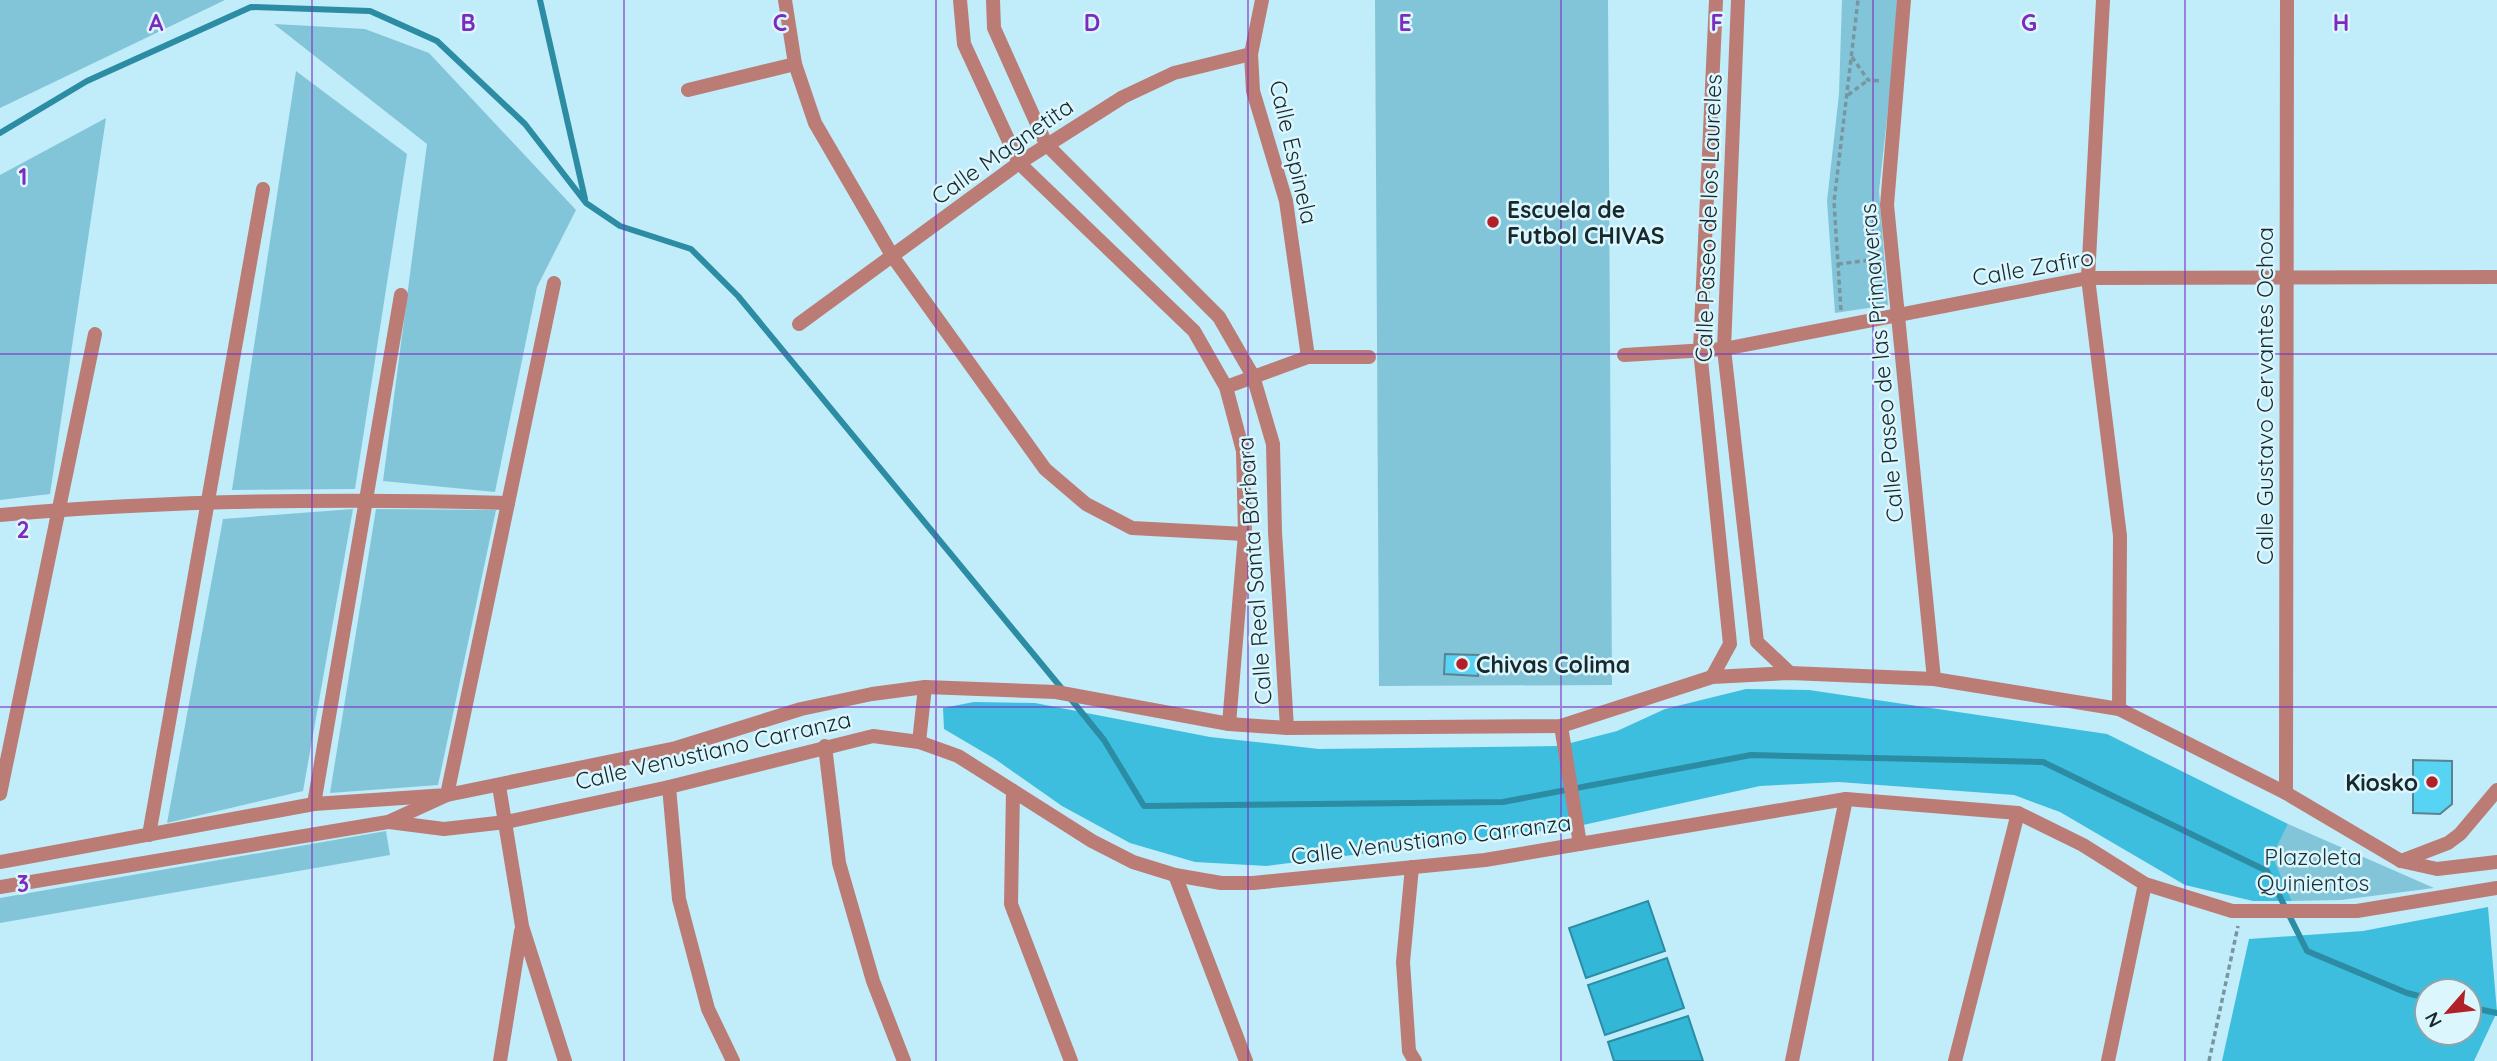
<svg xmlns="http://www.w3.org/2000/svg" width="2497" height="1061" font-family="Quicksand,sans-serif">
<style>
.green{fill:#83c5d8}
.forest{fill:#3ebede;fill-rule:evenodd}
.water{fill:#33b7d7;stroke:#2b8ca4;stroke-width:2}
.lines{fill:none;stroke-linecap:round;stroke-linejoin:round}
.stream{stroke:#2b8ca4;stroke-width:6}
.building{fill:#57d3f3;stroke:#5b838f;stroke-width:2}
.path{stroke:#7796a0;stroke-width:3.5;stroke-dasharray:5 3.5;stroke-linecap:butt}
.minor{stroke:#bb7c76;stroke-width:14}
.tertiary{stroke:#bb7c76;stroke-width:14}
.grid{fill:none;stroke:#7b2cbf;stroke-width:2;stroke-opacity:0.55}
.poi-dot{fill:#b22127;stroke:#dcf6fe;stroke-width:2.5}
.labels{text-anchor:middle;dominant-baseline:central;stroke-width:5;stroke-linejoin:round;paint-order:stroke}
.street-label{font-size:23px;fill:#18292e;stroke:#dcf6fe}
.poi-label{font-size:23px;font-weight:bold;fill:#18292e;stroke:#dcf6fe;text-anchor:start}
.park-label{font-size:23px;fill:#192f35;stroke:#dcf6fe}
.grid-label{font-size:23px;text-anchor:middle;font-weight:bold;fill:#7b2cbf;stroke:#dcf6fe;stroke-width:5;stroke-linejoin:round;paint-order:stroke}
</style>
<rect width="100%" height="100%" fill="#c1ecf9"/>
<g class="green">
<polygon points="0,0 225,0 0,108"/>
<polygon points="1375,0 1608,0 1612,685 1379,686"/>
<polygon points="1842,0 1900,0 1879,191 1888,305 1835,313 1827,201 1839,94"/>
<polygon points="274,24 365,29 429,53 576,210 537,287 495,492 383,481 427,144"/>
<polygon points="296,71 407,154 355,489 232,490"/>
<polygon points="106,118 50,494 0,500 0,175"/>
<polygon points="353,509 303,791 167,823 223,519"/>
<polygon points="376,509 496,510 438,785 330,793"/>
<polygon points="2288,824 2434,888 2341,900 2292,901 2271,856"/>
<polygon points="386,831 390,855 0,923 0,898"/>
</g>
<g class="forest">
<polygon points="1746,689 1809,690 2107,734 2288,824 2272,856 2292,901 2253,901 2185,885 2060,812 2014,795 1839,782 1760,786 1574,827 1267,866 1195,862 1130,843 1062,806 995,759 944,729 943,708 974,702 1035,703 1210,737 1319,749 1559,746 1617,731 1665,709"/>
<path d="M2488 907 2497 1012 2474 1061H2222L2249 939 2363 931ZM2427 991H2469V1033H2427Z"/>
</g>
<g class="water">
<polygon points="1648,901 1665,951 1586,978 1569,928"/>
<polygon points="1667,958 1684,1008 1605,1035 1588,985"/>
<polygon points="1688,1016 1703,1061 1614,1061 1608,1042"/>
</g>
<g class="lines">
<g class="stream">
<polyline points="540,0 585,199"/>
<polyline points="0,133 87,81 251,7 370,11 437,41 525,124 586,203 620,226 691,249 738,296 1063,690"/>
<polyline points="1070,698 1104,740 1144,806 1503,802 1751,755 2043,762 2267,871 2307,951 2407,993 2427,998"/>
<polyline points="2469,1007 2497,1013"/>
</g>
</g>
<g class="building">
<polygon points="1445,654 1479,655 1478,676 1444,674"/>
<polygon points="2413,760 2452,761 2452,804 2440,814 2413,813"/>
</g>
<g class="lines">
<g class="path">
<polyline points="1852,57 1868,80 1882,81"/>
<polyline points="1848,95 1868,80"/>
<polyline points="1876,250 1871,259 1877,269"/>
<polyline points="1838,264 1871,260"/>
<polyline points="1841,310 1834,202 1858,0"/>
<polyline points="2209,1061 2238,926"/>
</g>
<g class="minor">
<polyline points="785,0 795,64 815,123 893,257 1045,469 1086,504 1132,528 1245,534"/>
<polyline points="960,0 964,44 1019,163 1194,331 1226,387 1243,451 1245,534 1229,724"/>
<polyline points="993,0 994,28 1046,144 1219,317 1253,376 1273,444 1275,532 1287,728"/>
<polyline points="1262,0 1251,54 1253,91 1286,201 1308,357"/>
<polyline points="1738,0 1724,349 1757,642 1790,673"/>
<polyline points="1904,0 1887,205 1934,679"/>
<polyline points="2103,0 2088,278 2120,536 2119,709"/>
<polyline points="688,90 795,64"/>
<polyline points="799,324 1019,163 1123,97 1174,73 1251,54"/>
<polyline points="1624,355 1724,349 2088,278 2497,277"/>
<polyline points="1226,387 1308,357 1369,357"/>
<path d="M0 515C170 500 338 498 508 503"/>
<polyline points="1712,677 1730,644 1700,350 1716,0"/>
<polyline points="825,746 839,863 873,981 904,1061"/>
<polyline points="499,786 522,926 565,1061"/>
<polyline points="669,787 679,899 708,1009 733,1061"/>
<polyline points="1013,791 1011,904 1071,1061"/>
<polyline points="2286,793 2287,0"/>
<polyline points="0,794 95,334"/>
<polyline points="314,804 401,295"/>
<polyline points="149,835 263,189"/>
<polyline points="0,862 314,804 447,795 554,283"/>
<polyline points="1412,867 1403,962 1409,1051 1415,1061"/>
<polyline points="1175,875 1246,1061"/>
<polyline points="500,1061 521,931"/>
<polyline points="1792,1061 1846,799"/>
<polyline points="1955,1061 2018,813"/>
<polyline points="2108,1061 2145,884"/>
</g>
<g class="tertiary">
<polyline points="1561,726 1580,844"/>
<polyline points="919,742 925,687"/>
<polyline points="389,822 444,829 506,822 669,787 873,736 919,742 958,756 1092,841 1133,862 1175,875 1221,883 1253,883 1485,860 1846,799 2018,813 2083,845 2145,884 2232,911 2357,911 2497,888"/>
<polyline points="2401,861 2448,843 2460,834 2497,790"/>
<polyline points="0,887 388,822 447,795 676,748 801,709 872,694 925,687 1056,692 1229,724 1287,728 1561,726 1712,677 1790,673 1934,679 2119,709 2286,793 2401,861 2437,869 2497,862"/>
</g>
</g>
<path class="grid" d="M312 0V1061M624 0V1061M936 0V1061M1248 0V1061M1561 0V1061M1873 0V1061M2185 0V1061M0 354H2497M0 707H2497"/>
<g class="poi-dot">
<circle cx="1493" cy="222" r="7"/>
<circle cx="1462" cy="664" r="7"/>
<circle cx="2432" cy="782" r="7"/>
</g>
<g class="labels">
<g class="street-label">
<text transform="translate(1002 151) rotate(-35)">Calle Magnetita</text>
<text transform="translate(1294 152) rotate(77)">Calle Espinela</text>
<text transform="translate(1708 218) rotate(-88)">Calle Paseo de los Laureles</text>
<text transform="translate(2033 267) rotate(-10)">Calle Zafiro</text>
<text transform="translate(1881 363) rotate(-95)">Calle Paseo de las Primaveras</text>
<text transform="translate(2264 396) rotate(-90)">Calle Gustavo Cervantes Ochoa</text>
<text transform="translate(1254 571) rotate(-94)">Calle Real Santa Bárbara</text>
<text transform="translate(713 750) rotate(-13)">Calle Venustiano Carranza</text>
<text transform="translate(1431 839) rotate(-7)">Calle Venustiano Carranza</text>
</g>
<g class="poi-label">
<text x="1507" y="209">Escuela de<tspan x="1507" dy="26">Futbol CHIVAS</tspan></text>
<text x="1476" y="664">Chivas Colima</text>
<text x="2418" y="782" text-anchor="end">Kiosko</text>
</g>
<g class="park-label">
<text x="2313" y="856">Plazoleta<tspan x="2313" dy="26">Quinientos</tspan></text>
</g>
</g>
<g class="grid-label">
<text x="156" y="31">A</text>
<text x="468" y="31">B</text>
<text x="780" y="31">C</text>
<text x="1092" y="31">D</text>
<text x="1405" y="31">E</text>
<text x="1717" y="31">F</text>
<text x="2029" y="31">G</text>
<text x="2341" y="31">H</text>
<text x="23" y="185">1</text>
<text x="23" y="538">2</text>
<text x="23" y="892">3</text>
</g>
<g transform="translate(2448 1012) rotate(242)"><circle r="33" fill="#dcf6fe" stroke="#8ea4ab" stroke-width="2"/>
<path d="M0-5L12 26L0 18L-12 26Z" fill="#b22127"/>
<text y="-10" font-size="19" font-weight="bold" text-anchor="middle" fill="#18292e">N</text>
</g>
</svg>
